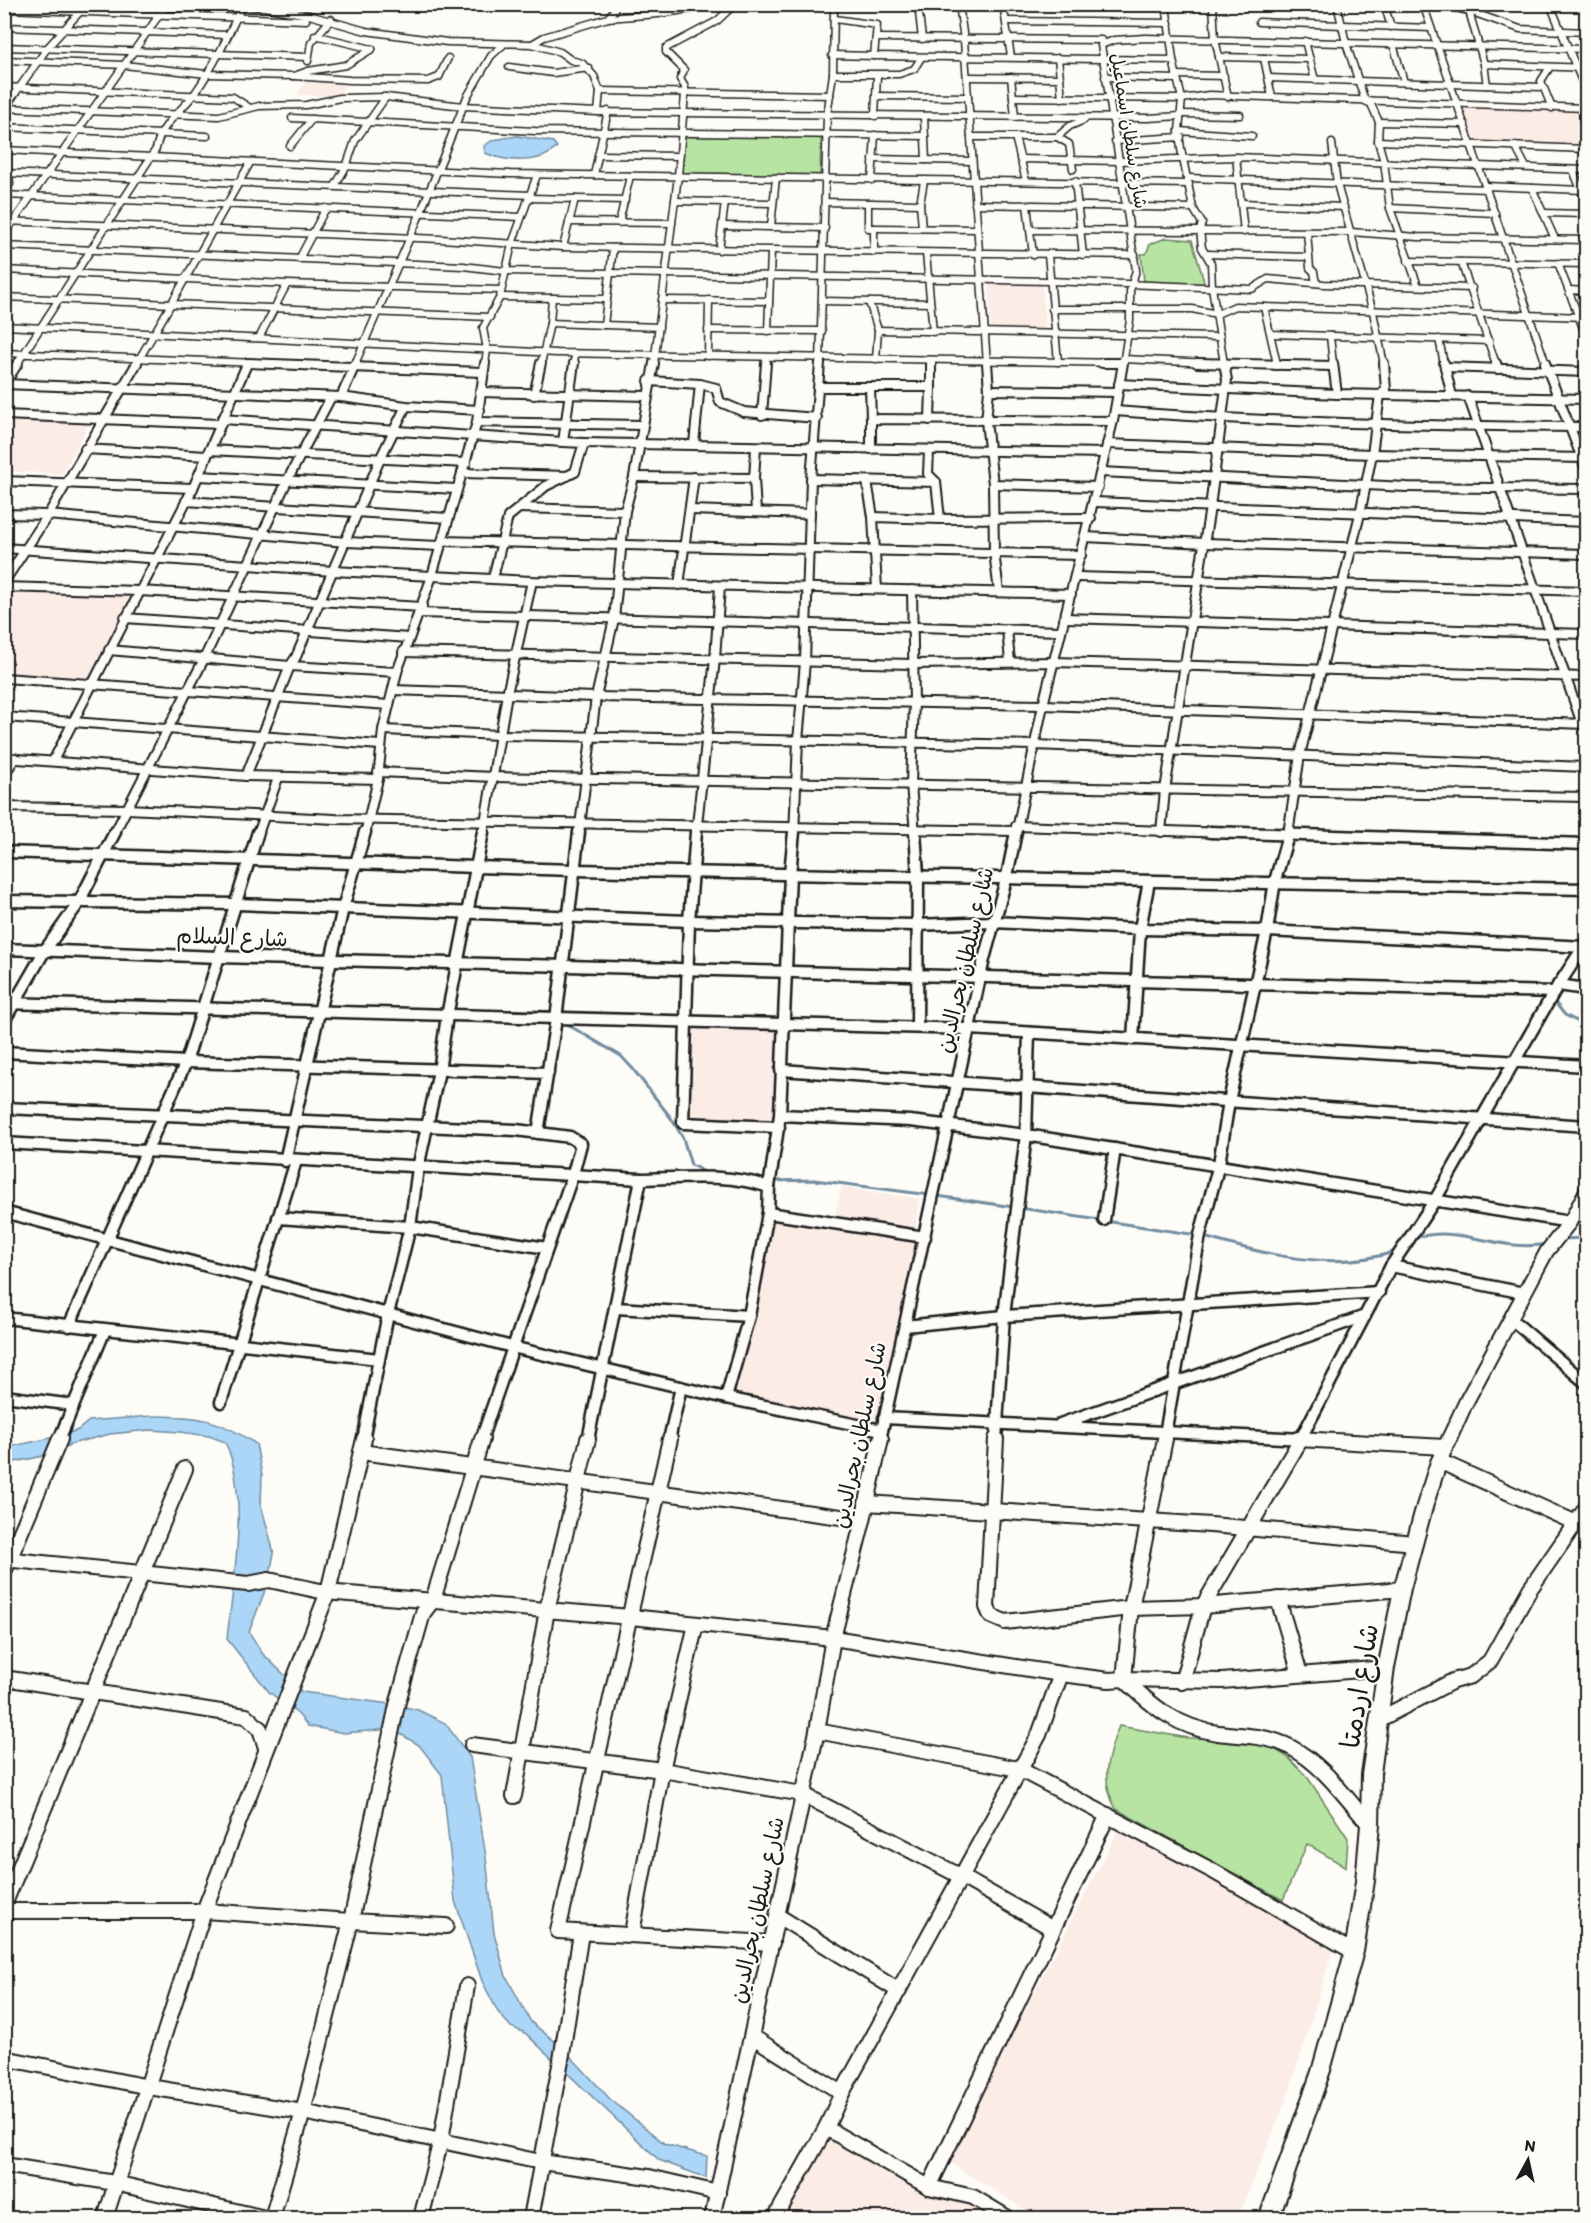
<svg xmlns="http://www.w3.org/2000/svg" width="1591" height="2223" font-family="Itim,'Playpen Sans Arabic',sans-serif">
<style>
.built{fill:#fbece6}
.green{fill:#b7e4a2;stroke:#6a805f;stroke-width:1.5}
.water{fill:#abd6f7;stroke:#728c9f;stroke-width:1.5}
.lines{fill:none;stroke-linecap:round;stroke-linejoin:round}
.stream{stroke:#728c9f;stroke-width:3}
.minor-far3-casing{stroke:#1c1c1c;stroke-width:9}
.minor-far2-casing{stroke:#1c1c1c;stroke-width:12}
.minor-far1-casing{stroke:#1c1c1c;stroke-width:15}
.minor-casing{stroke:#1c1c1c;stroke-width:18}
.major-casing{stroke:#1c1c1c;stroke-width:4}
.minor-far3{stroke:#fdfcf7;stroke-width:6}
.minor-far2{stroke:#fdfcf7;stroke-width:8}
.minor-far1{stroke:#fdfcf7;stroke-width:10}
.minor{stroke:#fdfcf7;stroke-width:14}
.major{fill:#fdfcf7;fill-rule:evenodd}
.labels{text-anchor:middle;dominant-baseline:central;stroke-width:4.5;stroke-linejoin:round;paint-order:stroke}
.far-street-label{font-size:18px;fill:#1c1c1c;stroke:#fdfcf7}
.street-label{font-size:22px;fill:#1c1c1c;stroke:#fdfcf7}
.near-street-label{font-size:27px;fill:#1c1c1c;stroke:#fdfcf7}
</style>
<rect width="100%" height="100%" fill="#fdfcf7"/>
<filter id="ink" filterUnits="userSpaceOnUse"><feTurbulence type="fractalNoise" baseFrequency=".0167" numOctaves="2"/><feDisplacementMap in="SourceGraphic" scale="12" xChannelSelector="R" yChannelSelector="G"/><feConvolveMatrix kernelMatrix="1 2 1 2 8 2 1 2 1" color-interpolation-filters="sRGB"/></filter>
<g filter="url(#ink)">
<g class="built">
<polygon points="306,81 347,82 339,96 298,95"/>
<polygon points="1463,107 1585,111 1586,146 1476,142"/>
<polygon points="989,284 1042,285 1046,330 991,329"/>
<polygon points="4,420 5,420 89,424 62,474 5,471"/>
<polygon points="4,589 136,592 90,683 5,677"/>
<polygon points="780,1023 773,1124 687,1121 688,1025"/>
<polygon points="842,1187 920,1199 914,1232 834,1219"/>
<polygon points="776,1216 916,1238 876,1420 729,1395"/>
<polygon points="1120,1827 1333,1950 1290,2090 1238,2218 1039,2218 947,2161"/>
<polygon points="830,2142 916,2188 978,2205 1001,2218 784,2218 795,2190"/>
</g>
<g class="green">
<polygon points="684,135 821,137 820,178 682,174"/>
<polygon points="1166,238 1192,240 1205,285 1144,282 1141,254 1146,254 1150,244"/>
<path d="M1119 1726 1188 1738 1250 1739 1270 1746 1289 1758 1308 1778 1348 1838 1346 1867 1307 1844 1283 1900 1116 1809C1100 1780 1107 1756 1119 1726Z"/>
</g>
<g class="water">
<path d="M517 136 553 142 557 147C541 165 506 162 485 153L484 146 493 140Z"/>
<path d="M152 1416C199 1417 215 1417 256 1444L262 1475 261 1505 274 1553 269 1580 249 1632 262 1653 302 1692 397 1705 418 1710 445 1723 470 1757 486 1857 494 1933 506 1976 531 2022 563 2048 610 2099 665 2144 707 2156 706 2178 659 2160 525 2033 511 2027 498 2012 482 1981 455 1901 442 1775 419 1745 392 1729 344 1733 308 1726 298 1714 269 1692 227 1639C233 1583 250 1493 225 1442L209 1436 180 1432 150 1430 110 1434 71 1444 53 1454 5 1464 4 1448 60 1436 78 1430 89 1421Z"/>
</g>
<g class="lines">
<g class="stream">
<polyline points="1402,983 1470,985"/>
<polyline points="1552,999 1565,1015 1586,1026"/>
<polyline points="563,1022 621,1056 633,1069 671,1118 683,1138 691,1165 707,1173"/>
<polyline points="773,1181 814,1180 930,1195"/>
<polyline points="937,1196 1014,1207"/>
<polyline points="1020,1208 1197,1235"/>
<path d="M1204 1237C1266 1255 1334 1272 1397 1251"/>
<path d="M1415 1238C1462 1224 1500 1253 1546 1244"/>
<polyline points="1561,1239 1586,1238"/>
</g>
<defs>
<g id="minor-far3">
<polyline points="219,4 263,7 309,15 366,31 447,42 532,44 560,52 571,60 582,63 594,76 600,91 598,112"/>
<polyline points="918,4 922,39"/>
<polyline points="959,4 964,40 987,364"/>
<polyline points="1003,4 1011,57"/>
<polyline points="1038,4 1166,6"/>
<polyline points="1166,4 1173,60 1182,99 1179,131 1181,149 1193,208 1202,223 1200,230 1202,248 1211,263 1212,287 1224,364"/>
<polyline points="1213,4 1215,39 1228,97"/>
<polyline points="1241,4 1295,6"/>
<polyline points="1337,4 1346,43 1365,101 1371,104 1379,122 1378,141 1384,162 1390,208 1418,286"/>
<polyline points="1384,4 1391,27"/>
<polyline points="1423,4 1546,364"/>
<polyline points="1438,4 1469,11 1520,29 1586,32"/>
<polyline points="1550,4 1586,91"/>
<polyline points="4,9 306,20"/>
<polyline points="1469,11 1484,64 1487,85"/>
<polyline points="608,18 658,14 723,4"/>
<polyline points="1006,21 1169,23"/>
<polyline points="1259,22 1431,28"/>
<polyline points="4,27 228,35"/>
<polyline points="315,35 372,49"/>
<polyline points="877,38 1101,40"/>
<polyline points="1305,41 1315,80"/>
<polyline points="532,44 544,37 608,18 618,4"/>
<polyline points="1393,44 1404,82"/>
<polyline points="4,47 308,57"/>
<polyline points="832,55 874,56 877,25 835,19"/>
<polyline points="874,56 1173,60"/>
<polyline points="1219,57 1310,59"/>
<polyline points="1058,58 1062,98"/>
<polyline points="1264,58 1272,97"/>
<polyline points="4,60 124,65 207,74 294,76 308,71 346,65 372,49"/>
<polyline points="308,61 311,43 331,19"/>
<polyline points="1484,64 1586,68"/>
<polyline points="509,67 553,73 589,68"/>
<polyline points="1550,67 1541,81 1552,108"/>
<polyline points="833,74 899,74 914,69 921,58"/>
<polyline points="1176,75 1224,76"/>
<polyline points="294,76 350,80 428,81 439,77 448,58"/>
<polyline points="967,77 1060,78"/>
<polyline points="1011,77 1015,117"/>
<polyline points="1105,77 1177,79"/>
<polyline points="1268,78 1542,87"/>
<polyline points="4,87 233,97 250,108"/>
<polyline points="600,91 830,95"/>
<polyline points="876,96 968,97"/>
<polyline points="1013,97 1182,99 1209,95 1586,108"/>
<polyline points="4,108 219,116 259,106 306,105 340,98 386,97 463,106 598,112 1148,118 1180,116"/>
<polyline points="5,108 48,47 87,4"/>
<polyline points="1181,114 1240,115"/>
<polyline points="875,116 877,75"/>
<polyline points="924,117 926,160"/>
<polyline points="292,118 535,131 925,136"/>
<polyline points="1379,122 1465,124"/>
<polyline points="4,127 207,136"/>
<polyline points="1179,131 1252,136"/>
<polyline points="971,137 1057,137"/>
<polyline points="1015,137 1026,181"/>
<polyline points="1115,141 1181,137"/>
<polyline points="1378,141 1586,149"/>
<polyline points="1332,143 1337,184 1373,312 1384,364"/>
<polyline points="290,146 312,119"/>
<polyline points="1515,146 1526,167"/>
<polyline points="4,150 510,174 1189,184"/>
<polyline points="598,155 679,156"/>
<polyline points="1236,157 1244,232"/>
<polyline points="873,159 972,161"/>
<polyline points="1020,159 1119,161 1236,157 1586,170"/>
<polyline points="1073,169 1069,144 1057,137 1070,126 1084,120"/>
<polyline points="1573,170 1586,202"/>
<polyline points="4,173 531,195"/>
<polyline points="594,175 608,111"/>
<polyline points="1188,178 1487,189"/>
<polyline points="872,180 875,135"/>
<polyline points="1075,181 1083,255"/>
<polyline points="335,186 346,167 355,141 386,97"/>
<polyline points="1486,186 1582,190"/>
<polyline points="1532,188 1555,239"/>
<polyline points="4,192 10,184 9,174"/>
<polyline points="4,195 521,217"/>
<polyline points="529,198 625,200"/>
<polyline points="675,201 773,203"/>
<polyline points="825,202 920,204"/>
<polyline points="868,203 868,228 874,228 874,252"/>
<polyline points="1242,203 1344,207"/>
<polyline points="975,204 1193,208"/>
<polyline points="1027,205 1033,255"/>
<polyline points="1390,208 1495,213"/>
<polyline points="1544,213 1586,214"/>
<polyline points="4,221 441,239 563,247 1135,255"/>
<polyline points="569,222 672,223"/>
<polyline points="619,223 630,176"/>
<polyline points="723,226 825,228"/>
<polyline points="771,226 776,178"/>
<polyline points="874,228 977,229"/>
<polyline points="922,228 920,204 924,181"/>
<polyline points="1030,230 1351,232 1418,237 1586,240"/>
<polyline points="1307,232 1310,268 1314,272 1316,283"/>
<polyline points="4,235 167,4"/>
<polyline points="4,246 463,266 505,271 1049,281 1252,289 1268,279 1324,284 1472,288"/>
<polyline points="563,247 575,199"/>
<polyline points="719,250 725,202"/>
<polyline points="926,253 933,332"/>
<polyline points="1207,254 1308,257"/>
<polyline points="1048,255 1058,362"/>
<polyline points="299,259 326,208"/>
<polyline points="1408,261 1586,264"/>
<polyline points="1461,262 1496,364"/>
<polyline points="1558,263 1586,336"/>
<polyline points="4,270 287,284 501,290"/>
<polyline points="1569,290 1586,291"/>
<polyline points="4,297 490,317"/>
<polyline points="500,297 607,299"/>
<polyline points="662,300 769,301"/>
<polyline points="822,301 930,303"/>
<polyline points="869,302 878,330 876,359"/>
<polyline points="1264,307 1277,364"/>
<polyline points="1052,309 1192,309 1217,314 1235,306 1586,317"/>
<polyline points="550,323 659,327"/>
<polyline points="604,325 613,248"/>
<polyline points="4,326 557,353 1122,363"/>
<polyline points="708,330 822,331"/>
<polyline points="878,330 1220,337"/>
<polyline points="768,331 771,251"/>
<polyline points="1271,334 1489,341"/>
<polyline points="1330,336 1333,364"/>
<polyline points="259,338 287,284"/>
<polyline points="1439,339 1444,364"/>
<polyline points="4,353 285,364"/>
<polyline points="708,356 709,300"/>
<polyline points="1123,359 1232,364"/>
<polyline points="931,360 931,364"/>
<path d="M17 364 156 149C161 123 180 113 195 93 214 66 228 36 242 6"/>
<path d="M136 364C176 298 212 230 250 163"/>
<polyline points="355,364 418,219 467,97 491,56 503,45"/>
<polyline points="485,364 487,350 483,328 500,297 512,244 537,175"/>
<polyline points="541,364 550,323 552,298"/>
<polyline points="574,364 575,354"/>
<polyline points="654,364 678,176 685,94 685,87 680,79 684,70 666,52 666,48 717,21 735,4"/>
<polyline points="766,364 766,358"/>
<polyline points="820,364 827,115 833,74 834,4"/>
<polyline points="1123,364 1130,320 1130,291 1136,270 1101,45 1114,40 1145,38 1586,49"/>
</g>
<g id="minor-far2">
<polyline points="247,363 482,372"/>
<polyline points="987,363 989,390 986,421 993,484 994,552 999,592"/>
<polyline points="1102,363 1122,363"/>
<polyline points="1197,363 1333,366"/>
<polyline points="1276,363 1277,365"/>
<polyline points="1333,363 1337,394"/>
<polyline points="1444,363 1445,367"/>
<polyline points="1496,363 1498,369"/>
<polyline points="1545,363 1586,469"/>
<polyline points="247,364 193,488 73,722 380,745"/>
<polyline points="649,381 700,384 716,388 720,402 744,412 817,418"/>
<polyline points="4,384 341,397 406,406 480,410"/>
<polyline points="1119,384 1337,394 1586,399"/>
<polyline points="4,385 18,363"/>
<polyline points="819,387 931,387 931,363"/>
<polyline points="870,387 871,419"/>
<polyline points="989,390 1118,392"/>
<polyline points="480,392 647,396"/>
<polyline points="534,395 541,363"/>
<polyline points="1452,396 1445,367 1586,372"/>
<polyline points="1468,396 1582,724"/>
<polyline points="341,397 356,363"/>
<path d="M1115 411C1272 423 1429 426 1586 427"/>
<polyline points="4,415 220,424"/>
<polyline points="762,415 766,363"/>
<polyline points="222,419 563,442"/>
<polyline points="930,420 931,387"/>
<polyline points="477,422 642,425"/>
<polyline points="584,443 1105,453"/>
<polyline points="694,444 700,384"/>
<polyline points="1107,444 1372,454 1586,458"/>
<polyline points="756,447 754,478 756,512"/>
<polyline points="85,449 207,456"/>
<polyline points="871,449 871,419 1113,421"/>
<polyline points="209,450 466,463"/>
<polyline points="1101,472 1407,487 1586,489"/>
<polyline points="462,473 567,476"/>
<polyline points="199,476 457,489"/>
<polyline points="634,477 754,478"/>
<polyline points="811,479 936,482"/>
<polyline points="4,481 193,488"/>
<polyline points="867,481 873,517"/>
<polyline points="993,484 1098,487"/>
<polyline points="186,501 448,518"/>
<polyline points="1095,502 1586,522"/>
<polyline points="519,508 625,511"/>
<polyline points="691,510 810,514"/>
<polyline points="4,514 48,515 346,542 440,546"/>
<polyline points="940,519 1091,518"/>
<polyline points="1085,537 1205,543 1586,554"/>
<polyline points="442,541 1081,555"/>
<polyline points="4,548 333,571 532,581 1071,594"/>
<polyline points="1076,577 1586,591"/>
<polyline points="493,578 508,517 546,486 575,472 584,443 563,442 574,363"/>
<polyline points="4,582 48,515 137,363"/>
<polyline points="679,585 694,477"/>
<polyline points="4,587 139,591 422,607"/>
<polyline points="877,589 873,517 940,519 936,482 928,474 929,450"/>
<polyline points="912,590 914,702 911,784 915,834"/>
<polyline points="419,613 1061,631"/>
<polyline points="125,618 409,638"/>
<polyline points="1065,618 1586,634"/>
<polyline points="1007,629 1010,662"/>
<polyline points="109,650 290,666 397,672"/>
<polyline points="403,652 912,664 1054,662 1586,677"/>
<polyline points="4,678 389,705"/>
<polyline points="393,690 596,697 1043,705 1586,724"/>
<polyline points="4,717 73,722 53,761"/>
<polyline points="383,730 500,735 1034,745 1586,767"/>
<polyline points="4,758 246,776 378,779"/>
<polyline points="378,772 494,777 1586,797"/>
<polyline points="4,775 15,758"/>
<polyline points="246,776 290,666 296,657 381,457 406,406"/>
<polyline points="4,807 127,809 335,819 1015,831"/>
<polyline points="1016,826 1258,834"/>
<polyline points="1161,832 1165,790 1210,507 1227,380 1224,363"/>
<polyline points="114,834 204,659 288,479 331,397"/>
<polyline points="258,834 278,778"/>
<polyline points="365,834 378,779 383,730 397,672 431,579 477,422 485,363"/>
<polyline points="483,834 507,694 532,581"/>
<polyline points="579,834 596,697 614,619 625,511 634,477 654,363"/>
<polyline points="696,834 715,659 720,586"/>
<polyline points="794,834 798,741 805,662 811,479 820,363"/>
<polyline points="1016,834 1043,705 1113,421 1123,363"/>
<polyline points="1288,834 1300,755 1360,514 1372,454 1380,395 1386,390 1384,363"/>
</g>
<g id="minor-far1">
<polyline points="696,832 689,921 683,1123 779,1127"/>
<polyline points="915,832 918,875 917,1027"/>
<polyline points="1210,832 1586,844"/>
<polyline points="4,852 574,870 1586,889"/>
<polyline points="4,901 237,904 689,921 916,925 993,922 1140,929 1267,931 1586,947"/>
<polyline points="4,949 220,957 1554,992"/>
<polyline points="1558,985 1586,989"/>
<polyline points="4,1003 970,1029 1586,1066"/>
<polyline points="4,1021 45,950 78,904 115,832"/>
<polyline points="1133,1039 1140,929 1149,881"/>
<polyline points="4,1052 186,1062 548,1073"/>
<polyline points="781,1070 1586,1126"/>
<polyline points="4,1108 516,1130 570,1137 581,1144 573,1174 481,1440"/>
<polyline points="780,1115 910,1121 1026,1135 1570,1222"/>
<polyline points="538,1133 556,1019 579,832"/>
<path d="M4 1143 641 1179C683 1178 728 1173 769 1187"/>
<polyline points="285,1161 343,908 365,832"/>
<polyline points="4,1212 512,1347 726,1398 882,1430"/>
<polyline points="768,1213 925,1237"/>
<polyline points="278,1218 410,1227 547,1248"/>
<polyline points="1104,1220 1115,1149"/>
<polyline points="1391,1266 1524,1293"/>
<polyline points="616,1308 749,1316 768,1213 769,1187 780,1115 790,874 794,832"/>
<polyline points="4,1318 379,1359"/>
<polyline points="1511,1319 1586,1383"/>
<polyline points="69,1326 186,1062 258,832"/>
<polyline points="905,1326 1004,1316 1379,1292"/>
<polyline points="4,1396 73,1405"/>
<polyline points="726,1398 749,1316"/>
<polyline points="221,1402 296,1161"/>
<polyline points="884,1418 1324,1440"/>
<polyline points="1060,1424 1365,1316"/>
<polyline points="59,1440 105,1330"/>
<polyline points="363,1440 388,1314 410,1227 418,1168 439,1071 447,1016 483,832"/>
<polyline points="588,1440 641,1179"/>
<polyline points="669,1440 681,1387"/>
<polyline points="880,1440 984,959 1007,876 1016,832"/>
<polyline points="996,1440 1004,1316 1026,1135 1029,1033"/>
<polyline points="1164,1440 1200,1235 1219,1164 1229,1101 1267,931 1275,881 1289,832"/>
<polyline points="1300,1440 1391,1266 1435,1200 1554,992 1586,943"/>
</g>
<g id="minor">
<polyline points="670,1439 558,1931 772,1943"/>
<polyline points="1165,1439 1131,1608 1203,1606 1402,1589"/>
<polyline points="1298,1439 1445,1447"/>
<polyline points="361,1452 863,1520"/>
<polyline points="1439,1461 1576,1523"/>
<polyline points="866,1503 1211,1525 1415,1543"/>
<polyline points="4,1559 248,1584 269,1580 325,1592 631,1617 833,1638 1061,1674 1109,1680 1124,1679 1131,1608 1005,1622 991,1616 987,1607 996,1439"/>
<polyline points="4,1572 60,1439"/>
<polyline points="1278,1599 1300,1674"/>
<polyline points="4,1678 246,1716 260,1729 266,1748"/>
<path d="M1124 1679C1152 1706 1178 1728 1218 1733 1242 1736 1268 1735 1290 1747 1323 1764 1345 1797 1369 1824"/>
<polyline points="1124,1679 1222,1681 1386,1668"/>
<polyline points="1182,1682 1203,1606 1301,1439"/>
<polyline points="1378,1720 1453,1681 1471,1676 1490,1661 1530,1589 1586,1508"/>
<polyline points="817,1731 1019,1769 1211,1870 1354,1952"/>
<polyline points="472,1745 662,1770 802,1794 960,1876 1053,1929"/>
<polyline points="514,1796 547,1610 588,1439"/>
<polyline points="4,1905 185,1469"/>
<polyline points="4,1911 204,1911 351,1921 303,2112 272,2218"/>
<polyline points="778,1916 899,1991"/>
<polyline points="446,1926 351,1921 397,1705 423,1613 433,1600 482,1439"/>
<polyline points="632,1933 662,1770 696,1624"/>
<polyline points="753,2037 842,2093"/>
<polyline points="4,2058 149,2087 303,2112 541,2162 649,2177 718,2193"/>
<polyline points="826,2128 842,2093 1039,1735 1061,1674"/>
<polyline points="4,2165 115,2183 265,2218"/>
<polyline points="105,2218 204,1911 328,1592 364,1439"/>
<polyline points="421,2218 441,2140 467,1986"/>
<polyline points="531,2218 561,2060 581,1933"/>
<polyline points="712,2218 817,1731 833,1638 863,1520 881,1439"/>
<polyline points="775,2218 826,2128 929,2187"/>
<polyline points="1008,2218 973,2197 929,2187 1108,1815"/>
</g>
<polygon id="major" points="1586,1185 1586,1204 1575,1226 1552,1255 1472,1405 1447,1461 1432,1508 1410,1589 1394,1668 1380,1774 1379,1825 1374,1881 1363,1952 1330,2071 1279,2218 1259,2218 1312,2071 1345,1952 1356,1881 1361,1825 1362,1774 1378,1668 1394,1589 1416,1508 1431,1461 1461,1397 1542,1247 1565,1218 1581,1187"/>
</defs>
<use href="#minor-far3" class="minor-far3-casing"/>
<use href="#minor-far2" class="minor-far2-casing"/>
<use href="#minor-far1" class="minor-far1-casing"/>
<use href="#minor" class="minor-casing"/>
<use href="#major" class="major-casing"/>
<use href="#minor-far3" class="minor-far3"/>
<use href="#minor-far2" class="minor-far2"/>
<use href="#minor-far1" class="minor-far1"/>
<use href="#minor" class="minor"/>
<use href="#major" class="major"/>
</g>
</g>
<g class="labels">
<g class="far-street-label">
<text transform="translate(1129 131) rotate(81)">شارع سلطان اسماعيل</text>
</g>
<g class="street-label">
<text transform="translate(232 937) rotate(2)">شارع السلام</text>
<text transform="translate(965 960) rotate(-77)">شارع سلطان بحرالدين</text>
<text transform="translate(859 1435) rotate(-78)">شارع سلطان بحرالدين</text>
<text transform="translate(757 1910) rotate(-78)">شارع سلطان بحرالدين</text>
</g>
<g class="near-street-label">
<text transform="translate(1359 1686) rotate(-81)">شارع اردمتا</text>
</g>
</g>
<rect width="1591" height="2223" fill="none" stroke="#fdfcf7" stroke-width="24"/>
<rect x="12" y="12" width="1567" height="2199" fill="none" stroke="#1c1c1c" stroke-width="2" filter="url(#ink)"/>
<g transform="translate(1528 2160) rotate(8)" stroke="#fdfcf7" stroke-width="4.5" paint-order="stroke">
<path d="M0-4.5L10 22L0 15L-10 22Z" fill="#1c1c1c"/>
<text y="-9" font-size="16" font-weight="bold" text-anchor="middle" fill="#1c1c1c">N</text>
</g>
</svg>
